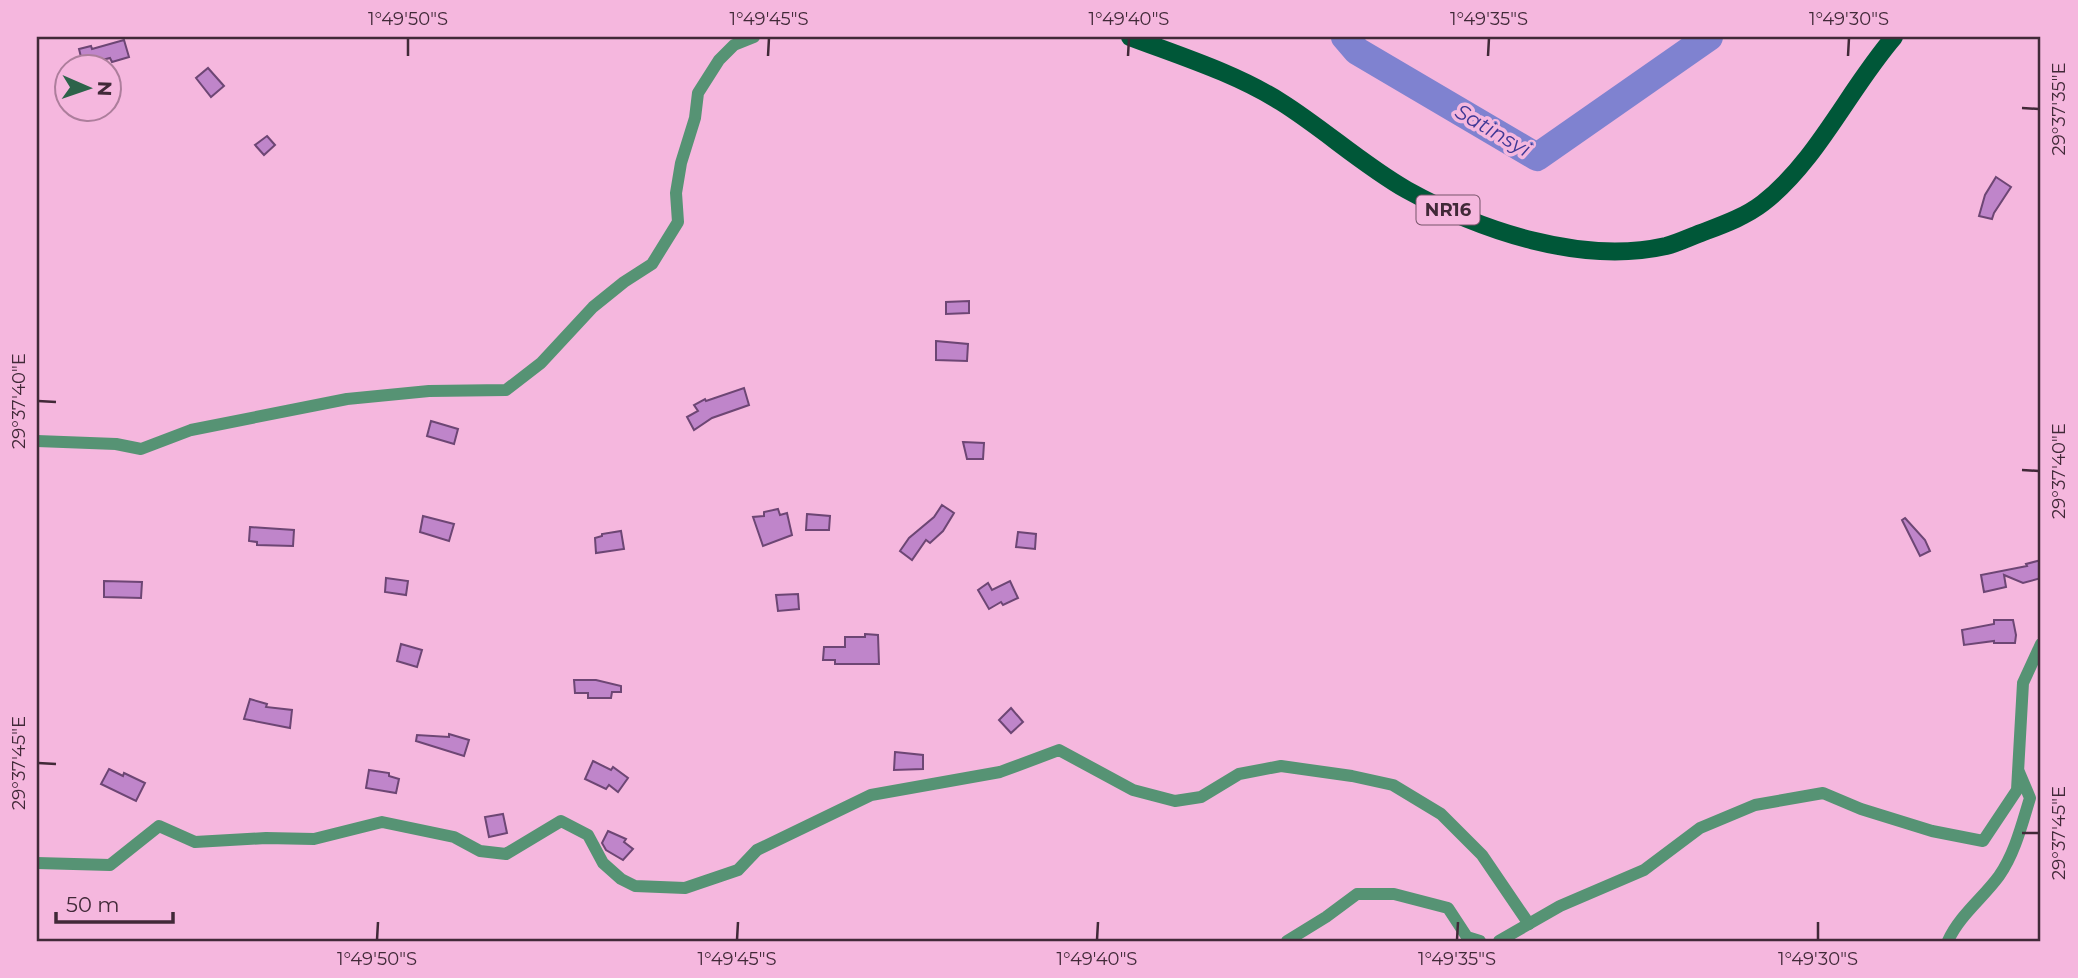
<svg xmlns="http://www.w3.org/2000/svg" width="2078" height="978" font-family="Montserrat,sans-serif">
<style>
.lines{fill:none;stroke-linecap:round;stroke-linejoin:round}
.river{stroke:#7f82d0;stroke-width:28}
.building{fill:#bf85ca;stroke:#6d4674;stroke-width:2}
.minor{stroke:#569374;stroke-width:12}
.primary{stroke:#005738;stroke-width:18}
.ticks{fill:none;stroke:#412938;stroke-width:2.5}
.labels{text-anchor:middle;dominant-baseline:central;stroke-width:7;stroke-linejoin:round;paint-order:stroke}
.shield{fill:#f5b7de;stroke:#77546a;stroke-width:2}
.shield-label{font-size:18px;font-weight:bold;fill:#412938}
.water-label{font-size:21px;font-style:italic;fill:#3f3895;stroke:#f5b7de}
.neatline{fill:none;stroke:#412938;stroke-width:2.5}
.ticks-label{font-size:18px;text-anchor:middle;fill:#412938}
</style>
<rect width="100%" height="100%" fill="#f5b7de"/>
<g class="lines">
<polyline class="river" points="1345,37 1357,51 1537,157 1709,37"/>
</g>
<g class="building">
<polygon points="124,40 129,57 112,62 110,58 83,65 79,49 91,46 92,49"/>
<polygon points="208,68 224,86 211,97 196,78"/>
<polygon points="267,136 275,145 264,155 255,145"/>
<polygon points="1996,177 2011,187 1994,213 1992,219 1979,216 1985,195"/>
<polygon points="969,301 969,313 946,314 946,302"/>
<polygon points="936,341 968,344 967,361 936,360"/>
<polygon points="744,388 749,405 712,418 694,430 687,417 698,411 694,405 705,399 706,401"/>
<polygon points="431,421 458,429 454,444 427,436"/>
<polygon points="963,442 984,443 983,459 967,459"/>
<polygon points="942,505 954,513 943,531 930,543 926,540 912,560 900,551 909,538 934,517"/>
<polygon points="778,509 780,515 787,513 792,535 763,546 753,517 764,516 764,512"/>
<polygon points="807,514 830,516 829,530 806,530"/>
<polygon points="423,516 454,524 449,541 420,532"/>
<polygon points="1905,518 1925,540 1930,551 1920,556 1902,520"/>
<polygon points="250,527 294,530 293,546 257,545 257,542 249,541"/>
<polygon points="621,531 624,549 596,553 595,538 602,536 602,534"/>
<polygon points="1018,532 1036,534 1035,549 1016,547"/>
<polygon points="2041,560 2041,578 2023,583 2004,575 2006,587 1984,592 1981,575 2027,566 2026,564"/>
<polygon points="386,578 408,581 406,595 385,592"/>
<polygon points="104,581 142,582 141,598 104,597"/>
<polygon points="1010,581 1018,598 1003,605 1001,602 989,609 978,590 988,583 992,590"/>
<polygon points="798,594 799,609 778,611 776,595"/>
<polygon points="1994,620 2013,620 2016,635 2015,643 1994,643 1994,641 1964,645 1962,630 1994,624"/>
<polygon points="865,634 878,635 879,664 835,664 835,660 823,660 824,647 845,647 845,637 865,637"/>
<polygon points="401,644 422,650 417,667 397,661"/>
<polygon points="574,680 596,680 621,686 621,692 612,692 611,698 588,698 588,693 575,693"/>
<polygon points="250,699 267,704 266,707 292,710 290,728 244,719"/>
<polygon points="1011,708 1023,722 1011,733 999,720"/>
<polygon points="449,734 469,740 464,756 416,741 417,735 449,737"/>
<polygon points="895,752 923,755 923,769 894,770"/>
<polygon points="593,761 611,770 613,767 628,778 618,792 609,785 606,789 585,779"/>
<polygon points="109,769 123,776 124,773 145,783 136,801 101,784"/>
<polygon points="369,770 389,773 389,776 399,779 396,793 366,788"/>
<polygon points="503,814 507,833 489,837 485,817"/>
<polygon points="608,831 626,839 624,842 633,849 623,860 606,850 602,843"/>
</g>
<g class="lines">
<g class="minor">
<polyline points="37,441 116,444 141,449 191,430 347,399 429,391 506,390 541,363 593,307 624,282 652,264 678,222 676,193 681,163 695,118 698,93 719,60 734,45 754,37"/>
<polyline points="37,863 110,865 159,826 195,842 266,838 314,839 382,822 454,837 480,851 506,854 561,821 588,835 603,863 621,879 635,886 685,888 738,870 757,850 871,795 1000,772 1059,750 1133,790 1175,801 1201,797 1239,774 1281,766 1352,776 1393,785 1441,814 1482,855 1529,924"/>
<polyline points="1287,941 1326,917 1357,894 1394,894 1448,908 1467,937 1480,941"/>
<polyline points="1499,941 1560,906 1644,870 1700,828 1755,805 1823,793 1861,809 1932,831 1983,841 2017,790 2023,683 2041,644"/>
<path d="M1948 941C1959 916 1983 898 1999 876 2015 853 2022 824 2030 798L2019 772"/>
</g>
<path class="primary" d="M1130 37C1180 56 1235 73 1281 102 1324 129 1363 165 1407 190 1481 231 1582 265 1666 246 1678 243 1690 237 1701 233 1722 225 1745 217 1763 203 1817 161 1849 89 1894 37"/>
</g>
<path class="ticks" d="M408 56V38M768 56 769 38M1128 56 1129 38M1488 56 1489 38M1848 56 1849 38M2022 108 2039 109M38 401 56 402M2022 470 2039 471M38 763 56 764M2022 833H2039M377 940 378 922M737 940 738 922M1097 940 1098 922M1457 940 1458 922M1818 940V922"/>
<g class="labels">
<rect class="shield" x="1416.5" y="195.5" width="63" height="29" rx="5"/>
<g class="shield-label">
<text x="1448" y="210">NR16</text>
</g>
<g class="water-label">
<text transform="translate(1493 130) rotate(30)">Satinsyi</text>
</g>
</g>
<rect width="2078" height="978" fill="none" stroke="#f5b7de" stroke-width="77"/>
<g transform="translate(88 88) rotate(92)"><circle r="33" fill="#f5b7de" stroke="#ad7e9c" stroke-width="2"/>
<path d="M0-5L12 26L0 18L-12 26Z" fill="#2d634a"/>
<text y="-10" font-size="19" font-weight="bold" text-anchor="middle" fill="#412938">N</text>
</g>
<path d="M56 912v10h117v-10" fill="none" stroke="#412938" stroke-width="3.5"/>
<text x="66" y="912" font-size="21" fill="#412938" stroke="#f5b7de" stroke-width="5" paint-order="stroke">50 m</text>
<rect x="38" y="38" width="2001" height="902" class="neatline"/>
<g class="ticks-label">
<text x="408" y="25">1°49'50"S</text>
<text x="769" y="25">1°49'45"S</text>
<text x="1129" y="25">1°49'40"S</text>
<text x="1489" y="25">1°49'35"S</text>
<text x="1849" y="25">1°49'30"S</text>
<text transform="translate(2059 109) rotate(-90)" y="6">29°37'35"E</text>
<text transform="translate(19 401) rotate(-90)" y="6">29°37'40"E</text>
<text transform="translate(2059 471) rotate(-90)" y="6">29°37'40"E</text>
<text transform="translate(19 763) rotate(-90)" y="6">29°37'45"E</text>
<text transform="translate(2059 833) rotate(-90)" y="6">29°37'45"E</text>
<text x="377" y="965">1°49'50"S</text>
<text x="737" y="965">1°49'45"S</text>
<text x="1097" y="965">1°49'40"S</text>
<text x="1457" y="965">1°49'35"S</text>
<text x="1818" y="965">1°49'30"S</text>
</g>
</svg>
